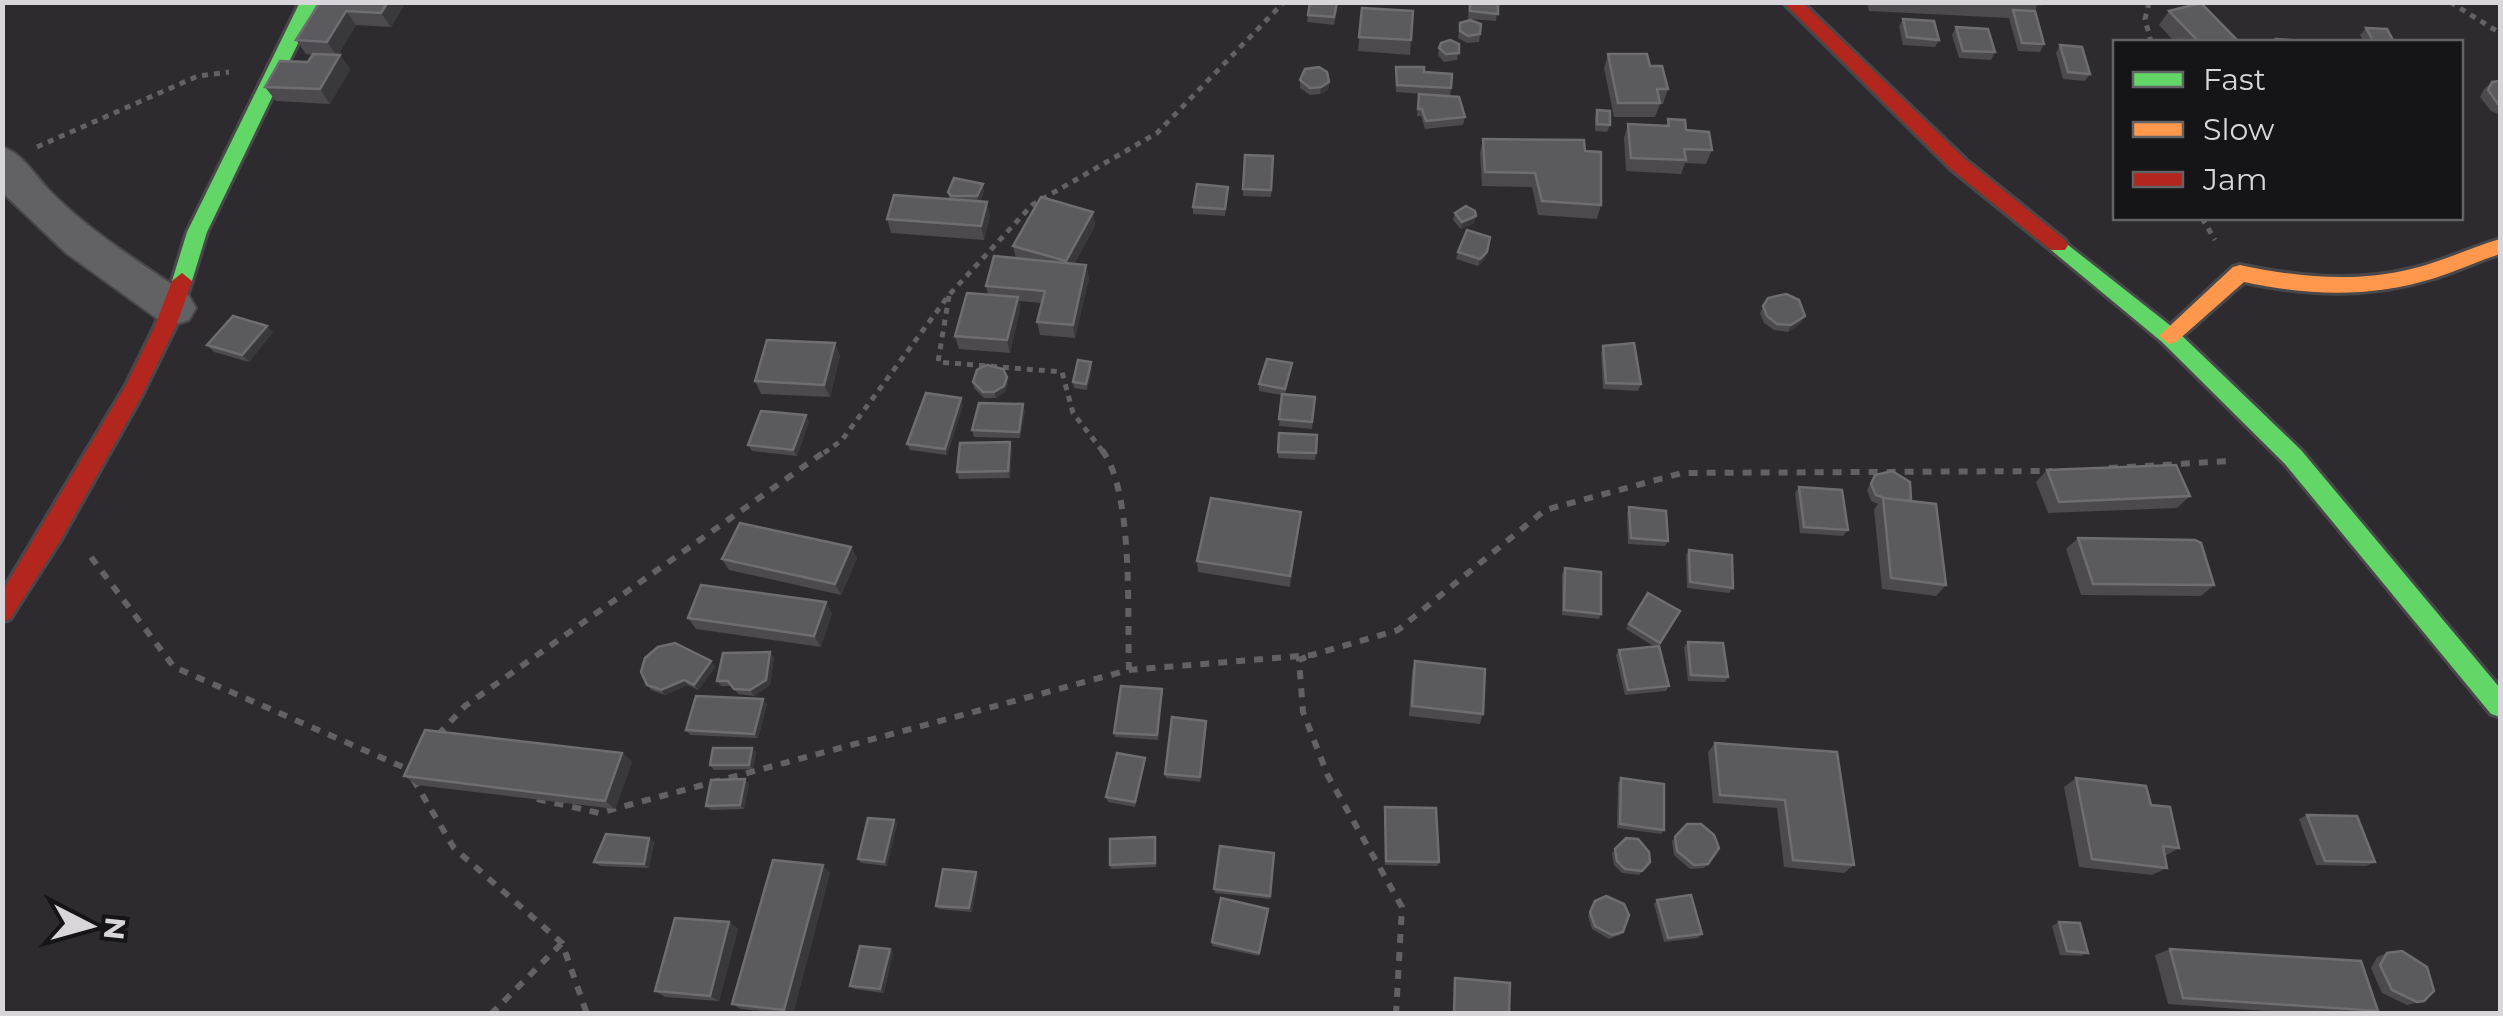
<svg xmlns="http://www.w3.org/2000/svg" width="2503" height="1016" font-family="Montserrat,sans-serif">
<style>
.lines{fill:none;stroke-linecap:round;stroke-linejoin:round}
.street-casing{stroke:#48474a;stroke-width:4}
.fast-casing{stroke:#48474a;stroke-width:6}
.slow-casing{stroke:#48474a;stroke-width:6}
.jam-casing{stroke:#48474a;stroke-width:6}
.path-far1{stroke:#626164;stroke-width:5;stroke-dasharray:6 6;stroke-linecap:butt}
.path{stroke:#626164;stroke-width:6;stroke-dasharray:9 9;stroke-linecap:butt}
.street{fill:#626163;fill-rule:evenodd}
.fast{fill:#63d668;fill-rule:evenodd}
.slow{fill:#ff974d;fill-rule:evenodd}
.jam{fill:#b3261e;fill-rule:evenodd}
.wall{fill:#4c4a4e}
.shaded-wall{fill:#39383c}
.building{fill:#5b5a5e;stroke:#6e6d71;stroke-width:2.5}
</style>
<rect width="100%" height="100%" fill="#2d2b30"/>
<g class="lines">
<defs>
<path id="street" d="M2 147C23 154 33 173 47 188 88 231 141 263 189 296L196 308 189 320 174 325 159 320 66 253 2 192Z"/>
<g id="fast">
<polygon points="300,2 318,2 207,232 192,281 182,289 175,287 172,281 187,232"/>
<polygon points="2058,237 2176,330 2301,450 2500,688 2500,717 2491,714 2285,464 2162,342 2051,250 2048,245"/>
</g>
<path id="slow" d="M2500 239V254C2478 261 2457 271 2435 278 2371 298 2309 296 2244 282L2176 342 2169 344 2159 336 2233 267 2240 265C2297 277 2354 283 2411 269 2441 262 2470 248 2500 239Z"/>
<g id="jam">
<polygon points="1783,2 1802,2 1966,160 2065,240 2068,245 2065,250 2051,250 1952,170"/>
<polygon points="182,273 192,281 176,326 141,397 60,541 10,619 2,622 2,592 126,385 155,326 172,281"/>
</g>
</defs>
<use href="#street" class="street-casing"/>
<use href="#fast" class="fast-casing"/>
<use href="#slow" class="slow-casing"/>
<use href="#jam" class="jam-casing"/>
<g class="path-far1">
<polyline points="2149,2 2145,19 2151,42"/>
<polyline points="2450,2 2500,33"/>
<polyline points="37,147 198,76 229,72"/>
<polyline points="2202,218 2215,240"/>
<polyline points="949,296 938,362 1062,372 1073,413 1104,453"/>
<polyline points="824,453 842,440 949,295 1032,205 1157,133 1284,2"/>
</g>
<g class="path">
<path d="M1102 450C1134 492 1127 615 1129 670"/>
<polyline points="2109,468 2231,461"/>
<polyline points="91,557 174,667 412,771"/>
<polyline points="1306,657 1299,660 1303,712 1328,776 1402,907 1396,1014"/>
<polyline points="438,735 465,706 827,450"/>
<polyline points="413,779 454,848 562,943 587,1014"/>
<polyline points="537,799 599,813 1129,670 1312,655 1398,630 1545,510 1682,473 2052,471"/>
<polyline points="491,1014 562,943"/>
</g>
<use href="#street" class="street"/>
<use href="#fast" class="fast"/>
<use href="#slow" class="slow"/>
<use href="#jam" class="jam"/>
</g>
<g class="wall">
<polygon points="320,2 406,2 391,27 356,25 338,55 340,55 350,69 330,104 276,101 265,87 308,62 313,55 306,54 296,40"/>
<polygon points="1469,2 1498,2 1496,21 1468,19"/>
<polygon points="1867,2 2038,2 2035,11 2044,44 2040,52 2018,51 2009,18 1869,11"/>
<polygon points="1362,8 1411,40 1410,55 1358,51"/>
<polygon points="1337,9 1334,25 1307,22 1308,15"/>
<polygon points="2169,11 2239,42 2175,42 2159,25"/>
<polygon points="1903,19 1939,40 1935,47 1903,45 1899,26"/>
<polygon points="1460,23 1481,24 1479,42 1467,43 1458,38"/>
<polygon points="1956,27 1995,52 1991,60 1959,58 1952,35"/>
<polygon points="2366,28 2394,42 2364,42 2360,35"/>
<polygon points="1459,44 1457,60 1444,62 1438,55 1439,48"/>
<polygon points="2060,45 2090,74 2085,81 2063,79 2056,53"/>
<polygon points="1608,54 1650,66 1668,89 1663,104 1660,104 1655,117 1614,117 1604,68"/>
<polygon points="1396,67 1424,72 1451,88 1450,96 1396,92"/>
<polygon points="1300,80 1329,82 1328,90 1320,94 1310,95 1300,88"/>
<polygon points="2500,81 2500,115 2491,111 2480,97 2484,89 2492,82"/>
<polygon points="1419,94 1465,117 1463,125 1425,129 1421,116 1417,116"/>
<polygon points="1597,110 1610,125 1607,132 1595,131 1595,117"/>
<polygon points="1668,119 1712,150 1706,164 1685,163 1681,174 1626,171 1624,138 1628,124 1666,126"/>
<polygon points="1483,139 1585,151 1601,205 1597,219 1538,215 1532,187 1482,186 1480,153"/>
<polygon points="1245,155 1273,156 1271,197 1243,196"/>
<polygon points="1228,187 1225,216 1193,214 1193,207"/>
<polygon points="984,191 980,202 990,216 984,240 891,233 887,219 950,200 948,192"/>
<polygon points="1093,212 1095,226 1074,264 1086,265 1089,278 1075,338 1040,335 1037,322 1042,303 1019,301 1020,310 1010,353 959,349 955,336 988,294 986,286 1016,258 1013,246"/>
<polygon points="1455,213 1474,223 1461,229 1453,220"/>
<polygon points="1458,252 1485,259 1478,266 1456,259"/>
<polygon points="1768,298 1801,323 1788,332 1774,330 1764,323 1760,313"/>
<polygon points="273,332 249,362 214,352 207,345"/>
<polygon points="835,343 840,356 830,397 761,394 755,381"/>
<polygon points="1603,346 1641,384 1638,391 1603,389 1601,353"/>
<polygon points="1092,369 1087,390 1074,388 1073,382"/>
<polygon points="1291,369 1285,394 1315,397 1312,429 1279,426 1282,395 1259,391 1259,384"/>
<polygon points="973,382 1008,383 1005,392 996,398 984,398 974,388"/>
<polygon points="963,405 947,455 910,450 907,444"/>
<polygon points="1025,410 1020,438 974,437 972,430"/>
<polygon points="809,422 797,456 752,451 748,445"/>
<polygon points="1279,433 1316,453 1315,460 1278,458"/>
<polygon points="1012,448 1010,478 959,479 957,472"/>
<polygon points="2047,470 2190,496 2177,508 2048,513 2036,482"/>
<polygon points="1875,475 1909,501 1946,585 1936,596 1882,589 1874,509 1878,504 1871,501 1867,490"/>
<polygon points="1799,487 1848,530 1843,536 1800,533 1795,493"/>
<polygon points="1629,507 1668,541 1665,546 1628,544 1627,513"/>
<polygon points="1300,523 1290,587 1198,572 1197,561"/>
<polygon points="2078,538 2214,585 2201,596 2081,595 2066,549"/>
<polygon points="851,547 857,558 841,595 729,570 722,559"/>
<polygon points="1689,550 1733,588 1729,593 1687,588 1686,555"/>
<polygon points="1565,568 1601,614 1599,619 1562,615 1562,574"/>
<polygon points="1648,593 1680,611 1659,646 1669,686 1666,691 1625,695 1616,655 1619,650 1655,647 1626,629"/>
<polygon points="832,613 821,647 696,629 688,618"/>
<polygon points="1688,642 1728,677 1725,682 1688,681 1684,647"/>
<polygon points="770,652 774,657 770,685 754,696 738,694 732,686 721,686 717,681"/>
<polygon points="1415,661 1483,714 1480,724 1409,716 1412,671"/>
<polygon points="715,667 698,690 688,685 665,695 651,690 647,685"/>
<polygon points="1162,689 1158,740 1115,737 1114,733"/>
<polygon points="767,704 758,738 690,735 686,730"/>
<polygon points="1207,725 1200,782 1166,778 1165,774"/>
<polygon points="1715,743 1837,752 1854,865 1844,873 1784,867 1777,808 1713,803 1708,752"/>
<polygon points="756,752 753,769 714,770 710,765"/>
<polygon points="622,753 632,762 615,809 417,785 404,776"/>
<polygon points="1145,758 1145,763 1135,807 1108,802 1106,797"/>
<polygon points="1621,778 1664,830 1661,834 1617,828 1618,783"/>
<polygon points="2076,778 2151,805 2179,848 2165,856 2167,868 2152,875 2079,867 2064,787"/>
<polygon points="749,784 744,809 711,810 706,806"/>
<polygon points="1385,807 1439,862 1437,866 1385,865"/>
<polygon points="2307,815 2375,862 2366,866 2316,865 2299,819"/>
<polygon points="894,820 897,824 887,866 861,863 858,859"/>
<polygon points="1687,824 1708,864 1704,868 1690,869 1674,855 1672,841"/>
<polygon points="1626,838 1650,862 1639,875 1622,873 1614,865 1612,853"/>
<polygon points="1156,841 1156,867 1111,869 1110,865"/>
<polygon points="654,842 649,868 600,866 594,862"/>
<polygon points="1274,853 1270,899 1215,893 1214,889"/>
<polygon points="976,872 978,876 972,912 939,909 936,906"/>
<polygon points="830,873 793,1014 741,1009 732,1004"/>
<polygon points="1657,900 1702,934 1698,938 1664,942 1654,904"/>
<polygon points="1595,901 1623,932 1620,935 1609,939 1592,929 1588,916"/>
<polygon points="1268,912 1259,956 1212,946 1212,942"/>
<polygon points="729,922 738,929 719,1001 665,997 655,991"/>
<polygon points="2059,922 2088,953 2081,956 2060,955 2052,926"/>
<polygon points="2170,949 2378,1011 2370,1014 2311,1014 2168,1004 2155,955"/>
<polygon points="893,952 884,993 854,989 850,986"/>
<polygon points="2387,953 2424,1001 2407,1005 2382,993 2371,968 2377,957"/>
</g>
<g class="shaded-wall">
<polygon points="388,2 406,2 391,27 381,13"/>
<polygon points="346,11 356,25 337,56 327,42"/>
<polygon points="340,55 350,69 330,104 320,89"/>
<polygon points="1329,82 1328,90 1320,94 1321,87"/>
<polygon points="983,184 984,191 979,204 977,196"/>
<polygon points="987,202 990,216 984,240 981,226"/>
<polygon points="1093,212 1095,226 1068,274 1066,261"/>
<polygon points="1476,216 1474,223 1461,229 1462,222"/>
<polygon points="1487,252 1485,259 1478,266 1480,259"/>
<polygon points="1086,265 1089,278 1075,338 1073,325"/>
<polygon points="1018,297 1020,310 1010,353 1007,340"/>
<polygon points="1805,316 1801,323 1788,332 1791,325"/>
<polygon points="267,326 273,332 249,362 242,355"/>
<polygon points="835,343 840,356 830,397 824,385"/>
<polygon points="1091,362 1092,369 1087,390 1086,384"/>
<polygon points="1007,377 1008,383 1005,392 996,398 994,392"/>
<polygon points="961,398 963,405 947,455 945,449"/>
<polygon points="1023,404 1025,410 1020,438 1019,432"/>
<polygon points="806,415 809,422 797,456 793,450"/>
<polygon points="1010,442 1012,448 1010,478 1008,471"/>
<polygon points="1301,512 1300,523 1290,587 1290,576"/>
<polygon points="851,547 857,558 841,595 835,584"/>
<polygon points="826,602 832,613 821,647 814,636"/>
<polygon points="770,652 774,657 770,685 754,696 750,690"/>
<polygon points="711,661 715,667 698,690 694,685"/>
<polygon points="684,680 688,685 665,695 661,690"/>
<polygon points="763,699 767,704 758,738 754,734"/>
<polygon points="752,748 756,752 753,769 749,765"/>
<polygon points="622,753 632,762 615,809 605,801"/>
<polygon points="1145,758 1145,763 1135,807 1135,802"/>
<polygon points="745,779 749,784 744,809 740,805"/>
<polygon points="894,820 897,824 887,866 884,862"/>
<polygon points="649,838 654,842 649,868 644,864"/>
<polygon points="823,865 830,873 793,1014 790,1014 784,1010"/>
<polygon points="976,872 978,876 972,912 969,908"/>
<polygon points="729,922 738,929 719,1001 710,996"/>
<polygon points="890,949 893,952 884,993 880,989"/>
</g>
<g class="building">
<polygon points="320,2 388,2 381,13 346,11 327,42 296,40"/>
<polygon points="1310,2 1337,2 1334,17 1308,15"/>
<polygon points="1470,2 1498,2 1498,14 1470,11"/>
<polygon points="2001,2 2038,2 2039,4"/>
<polygon points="2201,3 2239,42 2199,42 2169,11"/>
<polygon points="1362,8 1413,11 1411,40 1359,37"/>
<polygon points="2013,10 2035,11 2044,44 2022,43"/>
<polygon points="1903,19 1934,21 1939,40 1907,37"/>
<polygon points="1470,20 1481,24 1480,34 1468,36 1460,31 1460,23"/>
<polygon points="1956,27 1988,29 1995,52 1963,51"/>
<polygon points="2366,28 2387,29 2394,42 2374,42"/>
<polygon points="2276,39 2291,40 2292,42 2277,42"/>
<polygon points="1450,40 1459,44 1459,53 1446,54 1439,48 1441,43"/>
<polygon points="2060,45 2082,47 2090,74 2068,72"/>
<polygon points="313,54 340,55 320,89 265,87 280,61 308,62"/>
<polygon points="1608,54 1647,54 1650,66 1662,66 1668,89 1657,89 1660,103 1618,103"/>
<polygon points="1319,67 1327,72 1329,82 1321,87 1310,88 1300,80 1305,69"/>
<polygon points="1396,67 1424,67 1424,72 1452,74 1451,88 1397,85"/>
<polygon points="2500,81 2500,105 2498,104 2488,90 2492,82"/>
<polygon points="1419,94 1459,97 1465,117 1426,121 1422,109 1418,109"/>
<polygon points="1597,110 1610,111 1610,125 1597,124"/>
<polygon points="1668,119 1685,120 1686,130 1709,132 1712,150 1684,149 1686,160 1631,158 1628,124 1669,126"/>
<polygon points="1483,139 1584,140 1585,151 1601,152 1601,205 1542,201 1535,173 1485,172"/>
<polygon points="1245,155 1273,156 1271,190 1243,189"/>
<polygon points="954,178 983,184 977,196 951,196 948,192"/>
<polygon points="1197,184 1228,187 1225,209 1193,207"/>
<polygon points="894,195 987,202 981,226 887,219"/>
<polygon points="1041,197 1093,212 1066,261 1013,246"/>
<polygon points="1466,206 1475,211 1476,216 1462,222 1455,213"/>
<polygon points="1467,230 1490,237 1487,252 1480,259 1458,252"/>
<polygon points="994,256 1086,265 1073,325 1037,322 1045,291 986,286"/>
<polygon points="967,293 1018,297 1007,340 955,336"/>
<polygon points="1786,294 1799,300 1805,316 1791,325 1777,324 1767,316 1763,306 1768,298"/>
<polygon points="233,316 267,326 242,355 207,345"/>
<polygon points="767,340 835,343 824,385 755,381"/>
<polygon points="1634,343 1641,384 1606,383 1603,346"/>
<polygon points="1267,359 1292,363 1285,389 1259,384"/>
<polygon points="1078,360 1091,362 1086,384 1073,382"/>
<polygon points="987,365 1003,369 1007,377 1004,386 994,392 983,392 973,382 977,370"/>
<polygon points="926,393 961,398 945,449 907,444"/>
<polygon points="1282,394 1315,397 1312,422 1279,419"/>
<polygon points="979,403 1023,404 1019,432 972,430"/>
<polygon points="761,411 806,415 793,450 748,445"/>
<polygon points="1279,433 1317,435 1316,453 1278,452"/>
<polygon points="1010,442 1008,471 957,472 960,443"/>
<polygon points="2176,465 2190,496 2059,502 2047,470"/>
<polygon points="1892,471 1910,482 1911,499 1907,501 1884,498 1876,495 1871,484 1875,475"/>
<polygon points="1799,487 1842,490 1848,530 1804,527"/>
<polygon points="1211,498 1301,512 1290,576 1197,561"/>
<polygon points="1883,498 1936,504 1946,585 1891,578"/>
<polygon points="1629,507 1666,511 1668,541 1631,538"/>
<polygon points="740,523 851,547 835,584 722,559"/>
<polygon points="2078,538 2195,540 2201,543 2214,585 2093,584"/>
<polygon points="1689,550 1732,555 1733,588 1690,582"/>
<polygon points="1565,568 1601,572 1601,614 1564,610"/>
<polygon points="701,585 826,602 814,636 688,618"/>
<polygon points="1648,593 1680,611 1660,643 1629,624"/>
<polygon points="1688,642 1723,643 1728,677 1691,675"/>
<polygon points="675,643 711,661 694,685 684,680 661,690 647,685 641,672 645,658 658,647"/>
<polygon points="1659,646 1669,686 1628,690 1619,650"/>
<polygon points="770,652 766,680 750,690 734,689 728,681 717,681 723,653"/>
<polygon points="1415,661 1485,669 1483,714 1412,706"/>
<polygon points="1121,686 1162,689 1157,735 1114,733"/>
<polygon points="696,696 763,699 754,734 686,730"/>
<polygon points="1172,717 1206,721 1200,777 1165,774"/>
<polygon points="425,730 622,753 605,801 404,776"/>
<polygon points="1715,743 1837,752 1854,865 1793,860 1785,800 1720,795"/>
<polygon points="713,748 752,748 749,765 710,765"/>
<polygon points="1117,753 1145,758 1135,802 1106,797"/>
<polygon points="1621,778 1664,784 1664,830 1620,824"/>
<polygon points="2076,778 2146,786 2151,805 2170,807 2179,848 2163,846 2167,868 2092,859"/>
<polygon points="745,779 740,805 706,806 711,780"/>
<polygon points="1385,807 1436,808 1439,862 1386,861"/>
<polygon points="2307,815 2357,816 2375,862 2325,861"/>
<polygon points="868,818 894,820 884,862 858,859"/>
<polygon points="1687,824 1701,824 1714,835 1719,848 1708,864 1694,865 1677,851 1675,837"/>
<polygon points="606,834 649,838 644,864 594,862"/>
<polygon points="1155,837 1155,863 1110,865 1110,839"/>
<polygon points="1626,838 1638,839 1649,852 1650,862 1642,871 1625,869 1617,861 1615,849"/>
<polygon points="1220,846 1274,853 1270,896 1214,889"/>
<polygon points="773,860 823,865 784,1010 732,1004"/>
<polygon points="943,869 976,872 969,908 936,906"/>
<polygon points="1691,895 1702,934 1668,938 1657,900"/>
<polygon points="1606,896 1624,904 1629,915 1623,932 1612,935 1595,926 1590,912 1595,901"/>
<polygon points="1221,898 1268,909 1259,953 1212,942"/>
<polygon points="675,918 729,922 710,996 655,991"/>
<polygon points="2059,922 2080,923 2088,953 2067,951"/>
<polygon points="860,946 890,949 880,989 850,986"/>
<polygon points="2170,949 2361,961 2378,1011 2183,998"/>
<polygon points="2402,951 2427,967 2434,991 2424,1001 2417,1002 2392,990 2380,965 2387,953"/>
<polygon points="1455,978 1510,983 1509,1014 1454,1014"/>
</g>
<rect width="2503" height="1016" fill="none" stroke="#d8d6da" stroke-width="10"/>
<rect x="2113" y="40" width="350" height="180" fill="#151417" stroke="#636265" stroke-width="2.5"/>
<rect x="2133" y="72" width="50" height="15" fill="#63d668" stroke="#636265" stroke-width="2.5"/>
<text x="2203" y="90" font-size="30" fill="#d8d6da">Fast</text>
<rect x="2133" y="122" width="50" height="15" fill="#ff974d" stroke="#636265" stroke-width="2.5"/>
<text x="2203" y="140" font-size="30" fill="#d8d6da">Slow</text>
<rect x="2133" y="172" width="50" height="15" fill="#b3261e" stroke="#636265" stroke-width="2.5"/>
<text x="2203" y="190" font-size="30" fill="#d8d6da">Jam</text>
<g transform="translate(90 926) rotate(96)" stroke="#151417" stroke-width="8" paint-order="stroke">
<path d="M0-8L18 38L0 25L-18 38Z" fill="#d8d6da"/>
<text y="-15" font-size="28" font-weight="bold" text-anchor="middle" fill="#d8d6da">N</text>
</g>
</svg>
